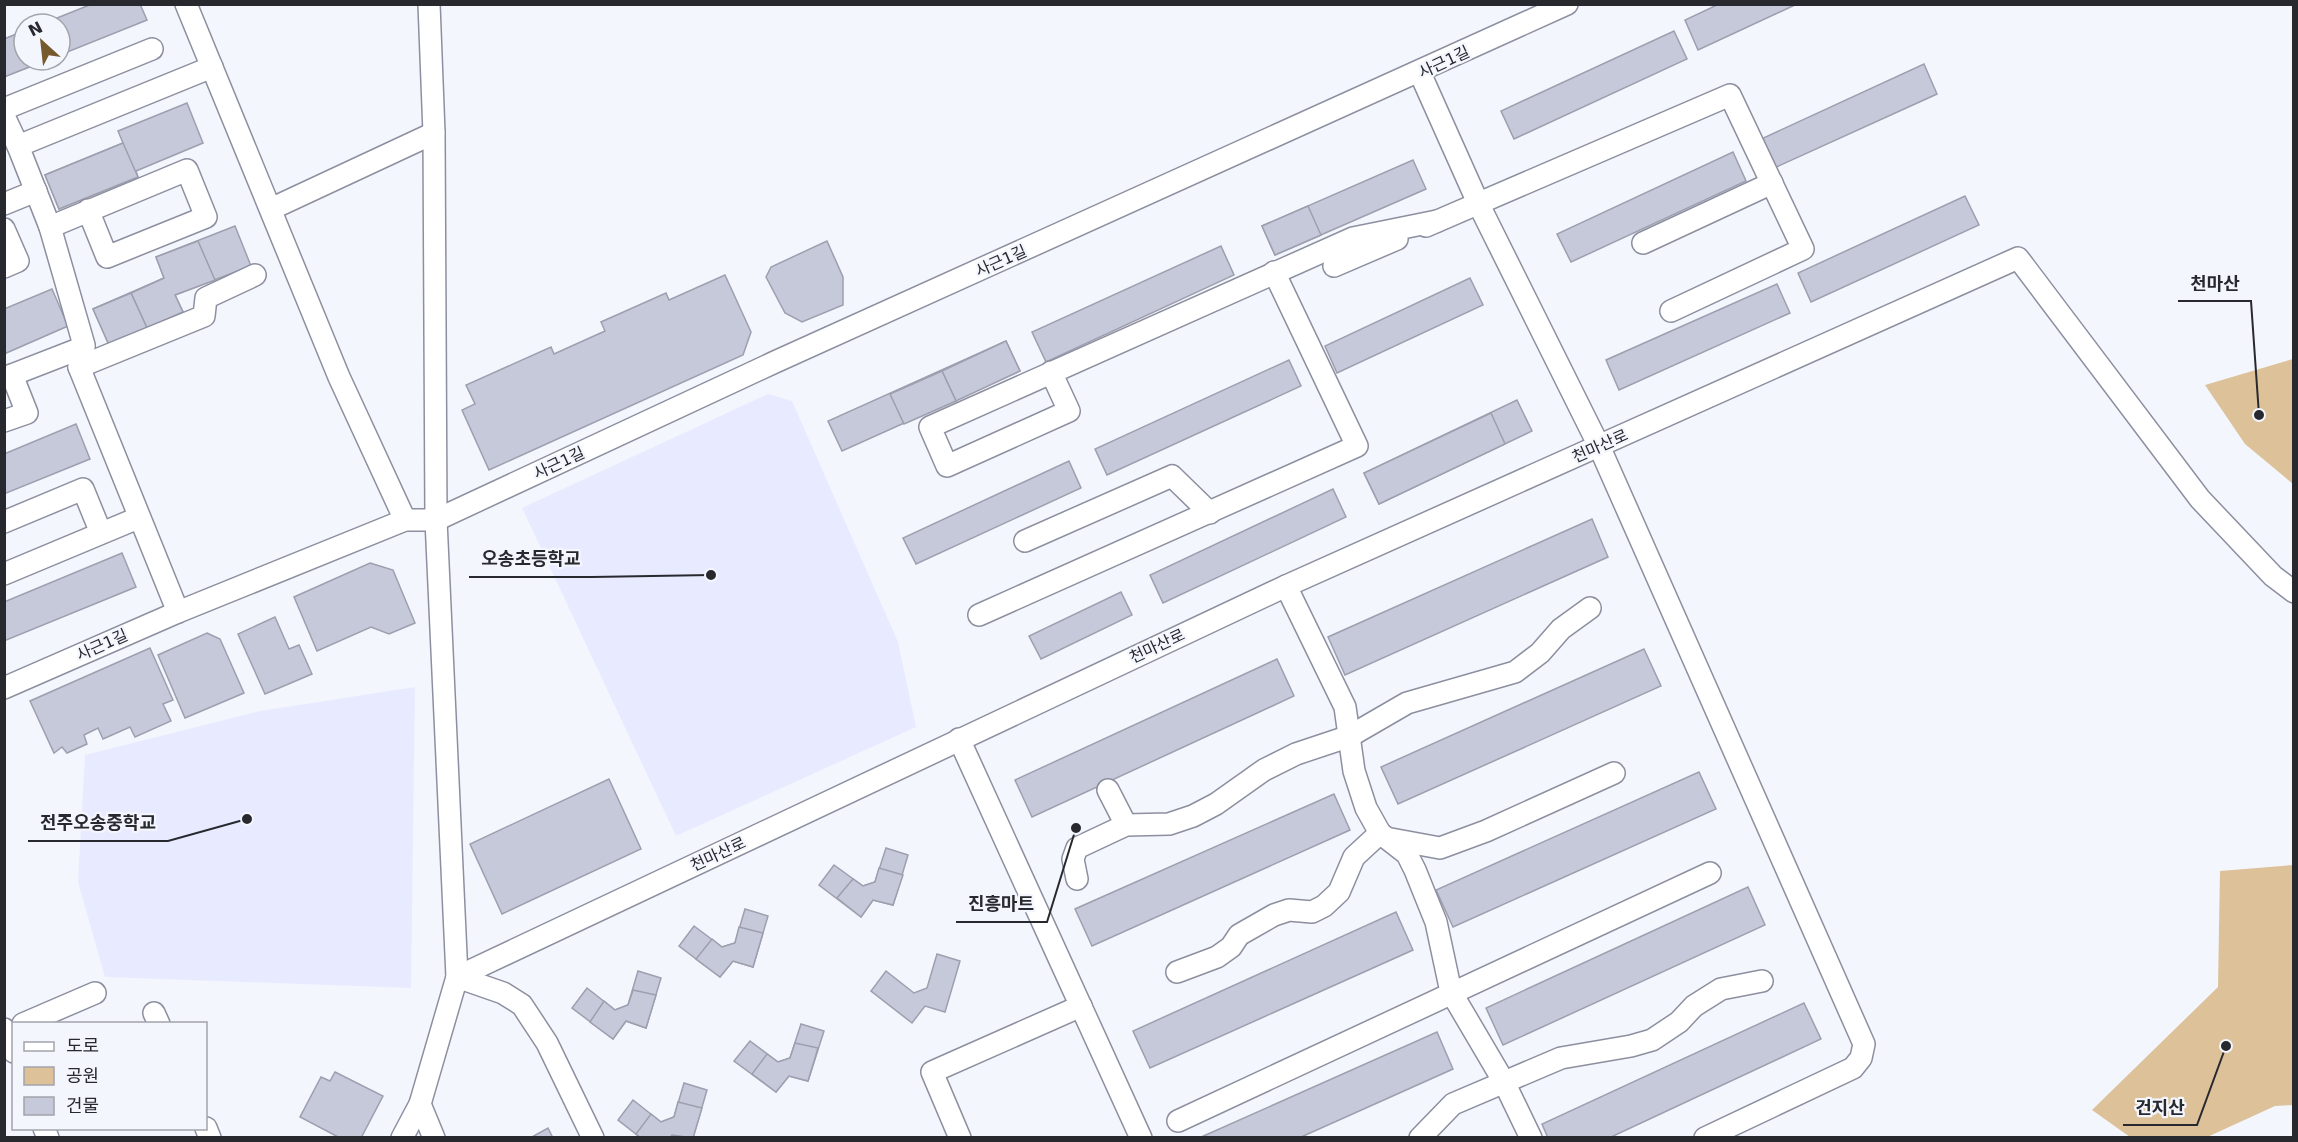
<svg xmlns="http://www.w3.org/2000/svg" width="2298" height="1142" font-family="'DejaVu Sans','Noto Sans KR',sans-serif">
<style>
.built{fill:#e8ebff}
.green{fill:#dcc199}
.building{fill:#c6c9da;stroke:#9d9faf;stroke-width:1.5}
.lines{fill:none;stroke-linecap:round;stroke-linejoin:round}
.minor-casing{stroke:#8c8f9f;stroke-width:24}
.minor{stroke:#fff;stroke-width:21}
.labels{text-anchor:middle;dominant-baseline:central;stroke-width:4.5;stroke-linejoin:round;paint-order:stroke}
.street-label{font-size:16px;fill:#28292f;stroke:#f4f6fd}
.leader{fill:none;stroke:#28292f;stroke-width:2}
.callout-dot{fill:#28292f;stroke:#f4f6fd;stroke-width:2}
.callout-label{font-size:18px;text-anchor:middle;font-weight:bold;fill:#28292f;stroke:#f4f6fd;stroke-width:4.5;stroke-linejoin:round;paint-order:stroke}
</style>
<rect width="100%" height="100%" fill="#f4f6fd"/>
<g class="built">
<polygon points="768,394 792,401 898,642 916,727 676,836 522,508"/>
<polygon points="415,687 411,988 105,977 78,882 85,755 260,711"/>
</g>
<g class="green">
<polygon points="2293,359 2294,359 2293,484 2245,444 2205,385"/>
<polygon points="2293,865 2293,1105 2275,1106 2205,1138 2130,1137 2092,1110 2218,987 2220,871"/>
</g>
<g class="building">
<polygon points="92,4 140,4 147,20 60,55 60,24 42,24"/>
<polygon points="1719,4 1797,4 1698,50 1685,20"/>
<polygon points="24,31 24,60 47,60 4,77 4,39"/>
<polygon points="24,31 24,60 47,60 4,77 4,39"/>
<polygon points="1674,31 1687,59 1514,139 1501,111"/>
<polygon points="1924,64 1937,94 1772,169 1759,140"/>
<polygon points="187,103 203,143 136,171 138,177 59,209 45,175 123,143 118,131"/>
<polygon points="123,143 138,177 59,209 45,175"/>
<polygon points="1733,152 1746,181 1571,262 1557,234"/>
<polygon points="1413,160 1426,189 1275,255 1262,226"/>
<polygon points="1965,196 1979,225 1811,302 1798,273"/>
<polygon points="1308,206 1321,235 1275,255 1262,226"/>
<polygon points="235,226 251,266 175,295 183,312 109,345 93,309 164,278 156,257"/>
<polygon points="198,241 215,280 175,295 183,312 147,328 131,293 164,278 156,257"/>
<polygon points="827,241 843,277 843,305 802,322 785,313 766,277 771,267"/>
<polygon points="1221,246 1234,275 1046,362 1032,332"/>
<polygon points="725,275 751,332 743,355 489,470 462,410 475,404 466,385 551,347 554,354 605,331 601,322 666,293 669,300"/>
<polygon points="1470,278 1483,305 1337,373 1325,346"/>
<polygon points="1777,284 1790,313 1619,390 1606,360"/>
<polygon points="52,289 68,326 4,354 4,309"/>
<polygon points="131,293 147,328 109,345 93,309"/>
<polygon points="1006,341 1020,371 842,451 828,421"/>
<polygon points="1006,341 1020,371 956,401 942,371"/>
<polygon points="1289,360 1301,386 1107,475 1095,449"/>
<polygon points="942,371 956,401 904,424 890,394"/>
<polygon points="1517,400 1532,431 1379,504 1364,473"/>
<polygon points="1491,413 1505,444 1379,504 1364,473"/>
<polygon points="76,424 90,459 4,494 4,454"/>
<polygon points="1069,461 1081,488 916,564 903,538"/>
<polygon points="1333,489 1346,517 1163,603 1150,575"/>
<polygon points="1592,519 1608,557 1345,675 1328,637"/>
<polygon points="122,553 136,587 4,641 4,602"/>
<polygon points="370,563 393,570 415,623 389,634 371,627 317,651 294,597"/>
<polygon points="1121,592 1132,615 1041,659 1029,636"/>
<polygon points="275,617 289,649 299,645 312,674 265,694 238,634"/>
<polygon points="207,633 220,639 244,693 185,718 158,655"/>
<polygon points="150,648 173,700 163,704 171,721 135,737 130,727 103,739 98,728 84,735 87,744 67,753 62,747 54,753 30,701"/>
<polygon points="1644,649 1661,686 1398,804 1381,767"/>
<polygon points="1277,659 1294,696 1032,817 1015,780"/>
<polygon points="1699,772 1716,809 1453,927 1436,890"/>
<polygon points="609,779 641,849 502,914 470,844"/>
<polygon points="1334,794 1350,830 1092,946 1075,909"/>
<polygon points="886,848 908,855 893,905 873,900 861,917 819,885 834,865 863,886 875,882"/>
<polygon points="879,868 903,875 893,905 873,900 861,917 837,898 853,879 863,886 875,882"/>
<polygon points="1748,887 1765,925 1503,1045 1486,1008"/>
<polygon points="745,909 768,916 753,967 733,961 720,977 679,946 694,926 722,947 735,943"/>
<polygon points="1396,912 1413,950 1150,1068 1133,1031"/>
<polygon points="739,927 763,933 753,967 733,961 720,977 696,959 712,939 722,947 735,943"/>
<polygon points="937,954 960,961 945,1012 925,1006 912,1023 871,991 886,971 914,993 927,988"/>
<polygon points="638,971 661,978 646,1028 626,1021 613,1039 572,1008 587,988 615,1010 628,1005"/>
<polygon points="633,990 656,995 646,1028 626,1021 613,1039 590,1022 604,1001 615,1010 628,1005"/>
<polygon points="1804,1003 1821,1039 1609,1138 1548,1138 1542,1124"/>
<polygon points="801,1024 824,1031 808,1081 789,1076 776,1092 734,1061 750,1041 778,1062 790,1058"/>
<polygon points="1437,1032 1453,1069 1299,1138 1199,1138"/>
<polygon points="795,1043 818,1048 808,1081 789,1076 776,1092 752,1074 767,1054 778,1062 790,1058"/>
<polygon points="335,1072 383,1096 361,1138 340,1138 300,1117 321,1077 330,1081"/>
<polygon points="684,1083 707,1090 693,1138 672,1135 670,1138 641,1138 618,1120 633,1100 661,1122 674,1117"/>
<polygon points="678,1102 702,1108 693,1138 672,1135 670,1138 641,1138 636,1134 651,1114 661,1122 674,1117"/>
<polygon points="548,1128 553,1138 530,1138"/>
</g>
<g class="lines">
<defs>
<g id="minor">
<polyline points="186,4 339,377 405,520"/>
<polyline points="429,4 434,133 436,520 457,977 503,993 522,1005 547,1043 593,1138"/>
<polyline points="1420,73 1479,205 1599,446 1864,1044 1861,1058 1853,1068 1705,1138"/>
<polyline points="4,109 152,49"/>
<polyline points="4,116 18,146"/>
<polyline points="4,204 36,191"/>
<polyline points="271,209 434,133"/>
<polyline points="1426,226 1730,95 1803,249 1671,311"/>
<polyline points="50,227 187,170 206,217 107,257 88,210"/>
<polyline points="4,229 18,261 4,267"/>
<polyline points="1643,243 1772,183"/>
<polyline points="1334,266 1397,239"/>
<polyline points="79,367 204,316 206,298 255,275"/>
<polyline points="1051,372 1069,411 947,466 930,427 1353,238 1437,221"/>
<polyline points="4,378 84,347"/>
<polyline points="4,421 27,413 12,375"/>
<polyline points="4,522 83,489 101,533"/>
<polyline points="1025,541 1172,476 1210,513"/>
<polyline points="4,574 138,518"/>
<polyline points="1286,586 1345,707 1354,771 1366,808 1380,833 1407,854 1415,870 1436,922 1451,992 1504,1082 1531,1138"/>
<polyline points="178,612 79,367 84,345 50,227 18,146 212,67"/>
<polyline points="979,615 1357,446 1274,272"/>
<polyline points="4,688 178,612 405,520 436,520 775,362 1567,4"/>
<polyline points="959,739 1141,1138"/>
<polyline points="1108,790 1126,825"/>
<polyline points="1391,839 1440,848 1486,831 1614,773"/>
<polyline points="1077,879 1073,859 1077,848 1126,825 1169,824 1193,816 1216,804 1264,770 1296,754 1350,736 1407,703 1515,672 1540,653 1561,629 1590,608"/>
<polyline points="1177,972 1217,957 1231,947 1239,935 1274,915 1289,910 1312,912 1324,906 1339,892 1354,857 1380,833"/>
<polyline points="154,1013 159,1024"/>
<polyline points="23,1024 95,993"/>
<polyline points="4,1029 14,1052"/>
<polyline points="420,1104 434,1138"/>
<polyline points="1178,1121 1710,873"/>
<polyline points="44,1128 48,1138"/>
<polyline points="206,1128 210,1138"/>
<polyline points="402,1138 420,1104 457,977 1286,586 2018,258 2200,499 2273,576 2294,592"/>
<polyline points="960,1138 932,1072 1081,1006"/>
<polyline points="1420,1138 1453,1104 1561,1058 1631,1046 1652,1040 1679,1022 1694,1006 1721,989 1762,981"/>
</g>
</defs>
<use href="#minor" class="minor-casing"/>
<use href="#minor" class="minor"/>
</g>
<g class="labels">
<g class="street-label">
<text transform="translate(1444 62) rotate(-25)">사근1길</text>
<text transform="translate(1001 261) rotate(-24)">사근1길</text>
<text transform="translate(1600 446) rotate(-24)">천마산로</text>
<text transform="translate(559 463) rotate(-25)">사근1길</text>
<text transform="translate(102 645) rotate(-24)">사근1길</text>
<text transform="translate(1157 646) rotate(-25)">천마산로</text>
<text transform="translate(718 854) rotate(-25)">천마산로</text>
</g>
</g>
<path class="leader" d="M2259 415L2251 301H2178M711 575L592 577H469M247 819L168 841H28M1076 828L1047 922H956M2226 1046L2197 1125H2123"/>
<g class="callout-dot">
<circle cx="2259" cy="415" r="6"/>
<circle cx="711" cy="575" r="6"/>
<circle cx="247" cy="819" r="6"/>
<circle cx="1076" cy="828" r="6"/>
<circle cx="2226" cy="1046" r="6"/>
</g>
<g class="callout-label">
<text x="2215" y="290">천마산</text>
<text x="531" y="565">오송초등학교</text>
<text x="98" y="829">전주오송중학교</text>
<text x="1001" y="910">진흥마트</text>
<text x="2160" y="1114">건지산</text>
</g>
<rect width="2298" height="1142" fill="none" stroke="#28292f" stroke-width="12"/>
<rect x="12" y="1022" width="195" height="108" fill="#f4f6fd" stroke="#a2a4ab" stroke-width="1.5"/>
<rect x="24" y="1042" width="30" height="9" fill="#ffffff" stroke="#a2a4ab" stroke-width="1.5"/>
<text x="66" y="1052" font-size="18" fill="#28292f">도로</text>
<rect x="24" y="1067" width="30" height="18" fill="#dcc199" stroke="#a2a4ab" stroke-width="1.5"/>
<text x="66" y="1082" font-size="18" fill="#28292f">공원</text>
<rect x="24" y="1097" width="30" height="18" fill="#c6c9da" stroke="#a2a4ab" stroke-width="1.5"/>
<text x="66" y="1112" font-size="18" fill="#28292f">건물</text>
<g transform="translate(42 42) rotate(333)"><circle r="28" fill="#f4f6fd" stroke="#a2a4ab" stroke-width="1.5"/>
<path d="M0-4.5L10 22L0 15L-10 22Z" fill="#765a2d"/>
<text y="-9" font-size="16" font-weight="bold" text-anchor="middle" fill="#28292f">N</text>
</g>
</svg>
